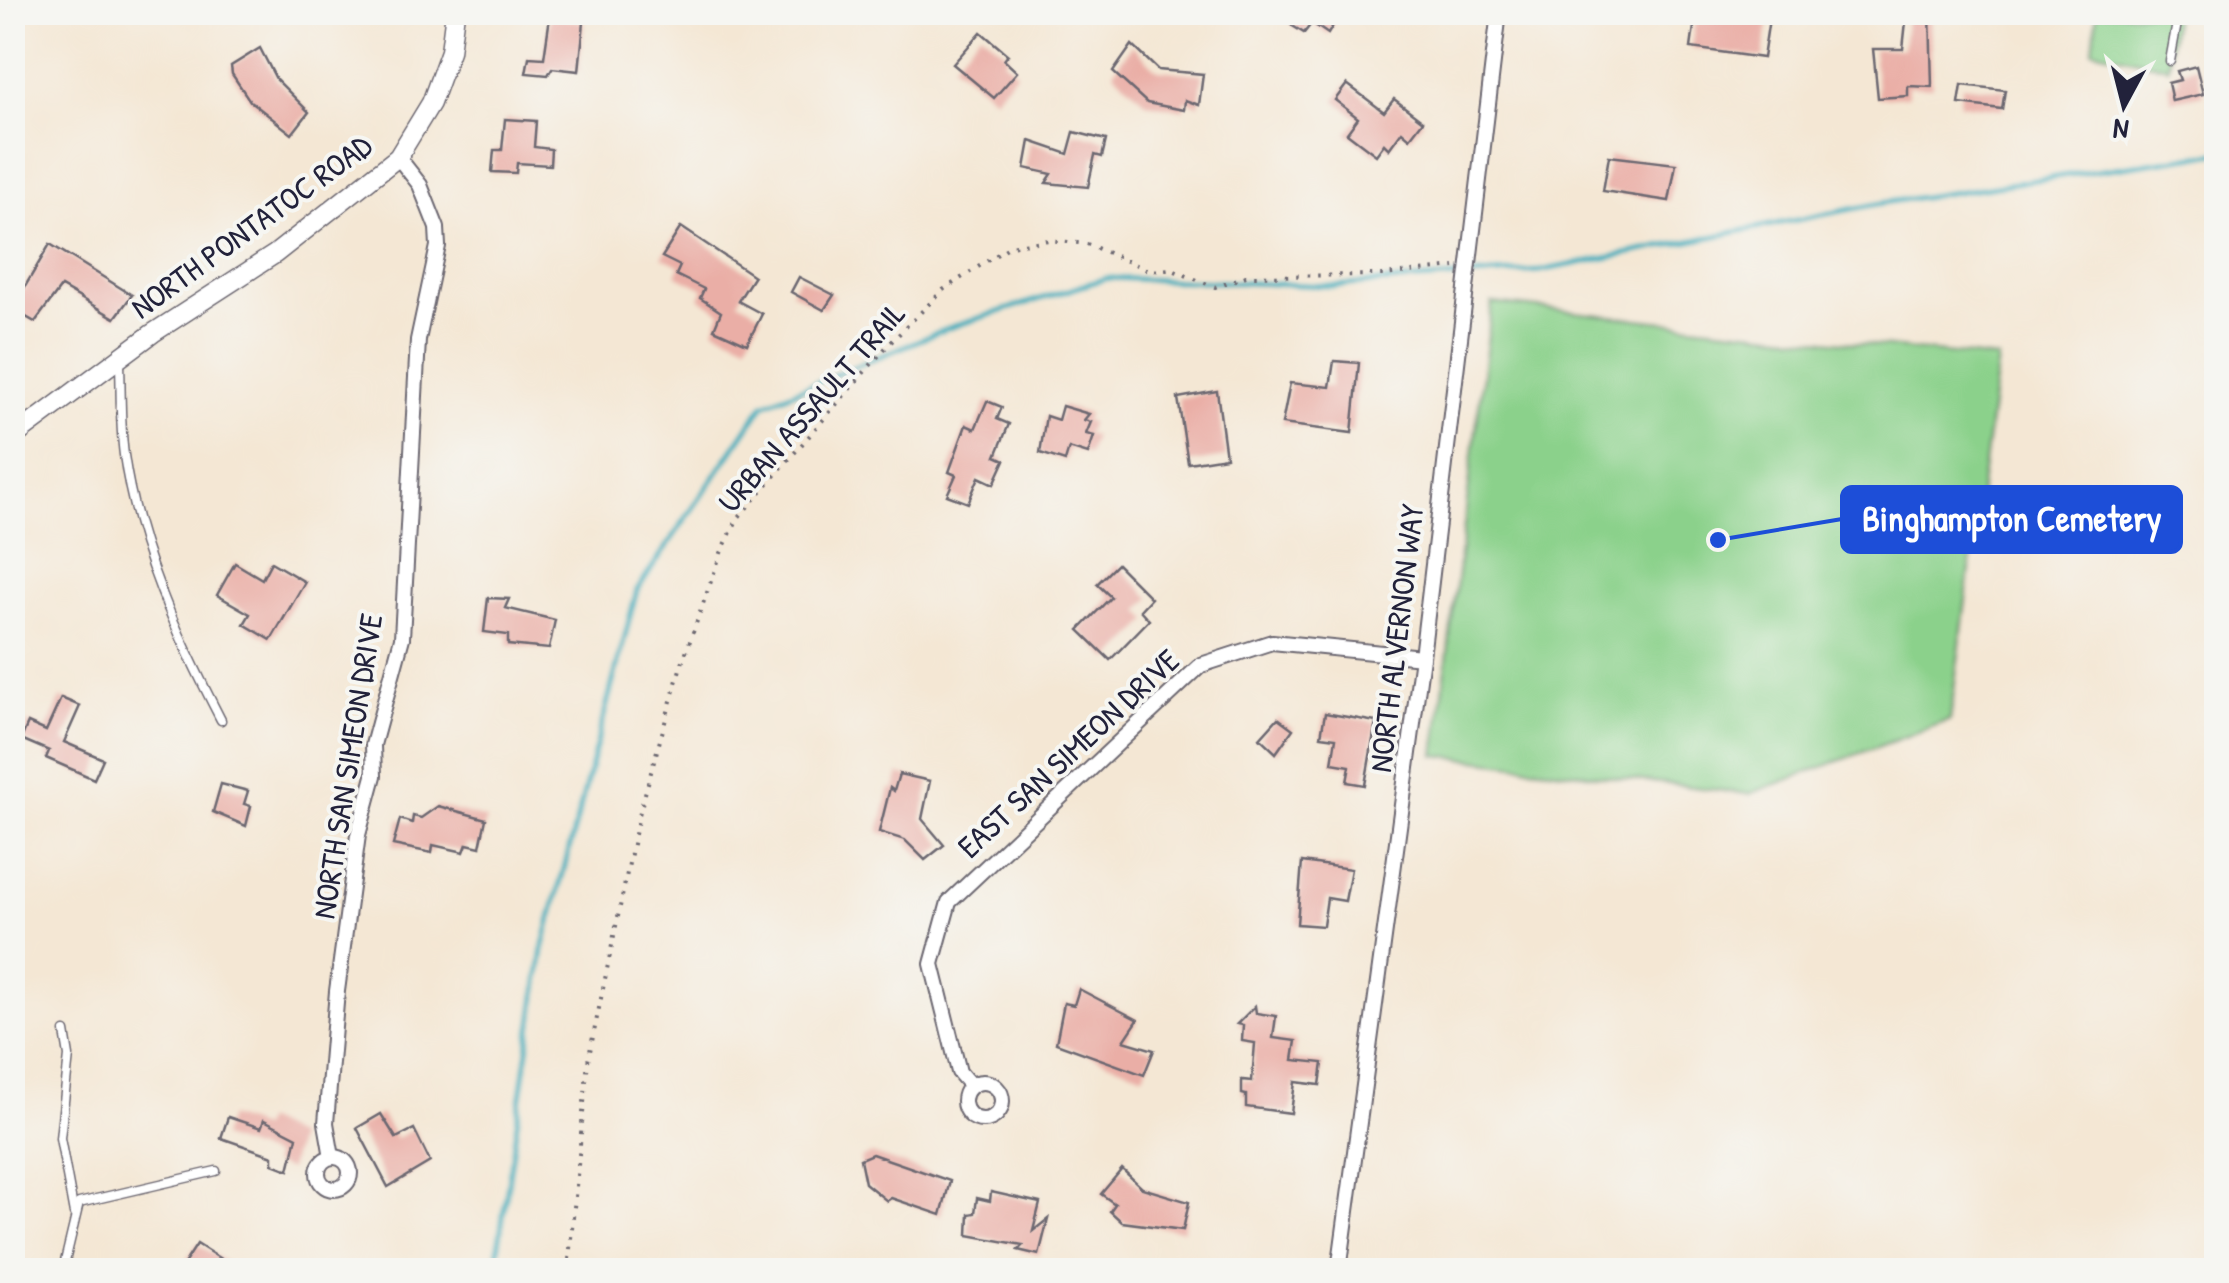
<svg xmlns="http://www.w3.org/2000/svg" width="2229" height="1283" font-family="'Patrick Hand',sans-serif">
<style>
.green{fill:#8bd18b;stroke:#567a63;stroke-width:2.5}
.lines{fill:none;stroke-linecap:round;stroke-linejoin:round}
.stream{stroke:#40aebd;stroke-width:5}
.building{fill:#eaaea6}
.service-casing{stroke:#6c6771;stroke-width:11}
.minor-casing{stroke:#6c6771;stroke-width:18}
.tertiary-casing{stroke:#6c6771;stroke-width:21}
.path{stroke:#6c6771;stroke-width:4;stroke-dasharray:2.5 8;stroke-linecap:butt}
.service{stroke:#fff;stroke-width:8}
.minor{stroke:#fff;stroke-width:14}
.tertiary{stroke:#fff;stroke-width:18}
.labels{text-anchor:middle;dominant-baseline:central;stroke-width:8;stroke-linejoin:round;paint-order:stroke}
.street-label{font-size:32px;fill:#22223b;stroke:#f6f6f2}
.leader{fill:none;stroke:#1d4ed8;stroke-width:4}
.callout-dot{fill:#1d4ed8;stroke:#f6f6f2;stroke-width:4}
.callout{fill:#1d4ed8;stroke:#1d4ed8;stroke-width:4}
.callout-label{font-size:35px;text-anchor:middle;font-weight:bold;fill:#fff}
</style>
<rect width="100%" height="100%" fill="#f6f6f2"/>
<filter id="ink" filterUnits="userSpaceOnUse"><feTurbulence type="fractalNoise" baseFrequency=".01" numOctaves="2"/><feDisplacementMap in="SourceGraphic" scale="20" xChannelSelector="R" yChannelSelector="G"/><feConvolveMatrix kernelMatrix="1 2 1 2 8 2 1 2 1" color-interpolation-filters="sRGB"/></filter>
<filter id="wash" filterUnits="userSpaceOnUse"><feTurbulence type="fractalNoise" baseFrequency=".0048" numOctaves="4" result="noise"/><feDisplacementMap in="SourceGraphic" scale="40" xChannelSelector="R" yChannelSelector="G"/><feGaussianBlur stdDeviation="2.25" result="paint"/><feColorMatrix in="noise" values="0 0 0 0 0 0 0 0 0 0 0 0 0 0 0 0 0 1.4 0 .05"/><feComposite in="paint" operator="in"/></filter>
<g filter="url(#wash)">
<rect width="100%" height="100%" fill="#f4e7d4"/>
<g class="green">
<polygon points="2097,13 2174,13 2168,67 2093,50"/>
<polygon points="1492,303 1998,359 1950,720 1749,794 1435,755"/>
</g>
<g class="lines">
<polyline class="stream" points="495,1270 543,949 637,590 764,404 951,327 1107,278 1333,286 1540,271 1882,203 2216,153"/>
</g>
<g id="blocks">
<g class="building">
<polygon points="1295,12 1341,12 1328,34 1312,23 1304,33 1291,25"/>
<polygon points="1696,12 1770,12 1763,58 1691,48"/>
<polygon points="1907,12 1930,12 1932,87 1908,86 1908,96 1878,98 1873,49 1903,49"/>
<polygon points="550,17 584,22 579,71 552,68 548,75 526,73 529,57 544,58"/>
<polygon points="981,32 1008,55 1004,60 1017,72 994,98 953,64"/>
<polygon points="1132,45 1158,70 1203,74 1199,105 1185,100 1184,110 1147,103 1113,72"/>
<polygon points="260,48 276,79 309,112 292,134 250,101 232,74 231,66"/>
<polygon points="2196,66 2203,94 2172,101 2168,83 2180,80 2177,71"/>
<polygon points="1347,84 1384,112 1394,99 1423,121 1410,138 1402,131 1389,149 1384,144 1376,155 1347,133 1358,118 1335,100"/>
<polygon points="1962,85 2005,90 2002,109 1959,104"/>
<polygon points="505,119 536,121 534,147 551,149 550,165 517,163 516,173 492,172 494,150 502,150"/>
<polygon points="1074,132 1106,140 1102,157 1095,155 1088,187 1046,183 1052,174 1025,168 1030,141 1068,154"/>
<polygon points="1609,156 1676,164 1669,201 1603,191"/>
<polygon points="681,227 754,276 738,301 762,314 747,344 714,329 721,312 700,298 704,289 676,275 680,266 662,257"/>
<polygon points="50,244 132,295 115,318 61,287 35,322 12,309 12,283 23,290"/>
<polygon points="799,277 834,295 824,310 791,292"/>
<polygon points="1334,361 1359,363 1352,433 1282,424 1290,383 1330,387"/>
<polygon points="1217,391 1226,457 1188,463 1178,398"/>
<polygon points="987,401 1002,407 997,419 1009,424 996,456 1005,460 994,484 979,477 968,503 947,495 956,475 949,472 966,425 975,429"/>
<polygon points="1062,406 1089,414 1084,420 1091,422 1086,434 1094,436 1088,454 1069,448 1065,461 1040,453 1046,416 1058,420"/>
<polygon points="271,562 305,582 271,640 244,624 250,614 217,595 235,563 262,579"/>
<polygon points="1117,564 1151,598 1140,610 1149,620 1110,660 1079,630 1111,597 1097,584"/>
<polygon points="488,598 509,599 505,608 555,620 549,649 508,645 508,635 484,632"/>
<polygon points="61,698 80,706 64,742 103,759 94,779 46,758 49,751 21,739 28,723 46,731"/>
<polygon points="1325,713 1376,722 1365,785 1347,782 1350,766 1332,763 1336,738 1321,736"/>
<polygon points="1278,718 1293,729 1276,753 1260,738"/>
<polygon points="899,774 930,781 922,819 944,845 925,860 905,840 879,832 890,788 894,791"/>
<polygon points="221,784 248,791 244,804 251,806 246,826 213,812"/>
<polygon points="438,806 486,819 480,847 467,844 464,852 433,845 432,853 393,845 400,819 412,823 413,816 421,818"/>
<polygon points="1302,862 1351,869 1345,901 1327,898 1323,926 1297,924"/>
<polygon points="1079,989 1138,1020 1124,1041 1154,1050 1144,1075 1056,1043 1064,1003 1074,1005"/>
<polygon points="1255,1006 1256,1013 1276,1016 1273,1038 1296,1041 1293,1060 1323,1063 1320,1085 1295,1082 1291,1113 1246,1107 1246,1095 1242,1094 1242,1080 1252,1081 1255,1043 1242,1041 1243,1025 1237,1024"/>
<polygon points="381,1114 396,1138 414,1129 430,1162 388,1187 357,1128"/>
<polygon points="228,1117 261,1128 264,1120 297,1137 289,1170 273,1164 273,1156 221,1138"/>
<polygon points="872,1154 950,1181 941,1215 891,1198 887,1201 865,1183 860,1159"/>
<polygon points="1122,1169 1142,1188 1189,1202 1183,1230 1122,1222 1110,1211 1115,1204 1101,1194"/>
<polygon points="991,1192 1040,1203 1033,1231 1048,1219 1039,1255 1018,1250 1023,1245 968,1235 969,1214 975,1213 977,1198 990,1201"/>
<polygon points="197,1244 238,1270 180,1270"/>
</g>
</g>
</g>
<g filter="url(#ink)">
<use href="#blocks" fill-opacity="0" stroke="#6c6771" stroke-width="2.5"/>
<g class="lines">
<defs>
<g id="service">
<polyline points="2170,61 2179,12"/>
<path d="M120 363C121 393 120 425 124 455 137 548 178 637 221 720"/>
<polyline points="65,1032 69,1056 60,1138 74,1214"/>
<polyline points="63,1270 79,1203 216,1171"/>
</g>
<g id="minor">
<circle cx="983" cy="1101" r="19"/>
<polyline points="971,1086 959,1072 932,964 949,902 1201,665 1272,642 1422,657"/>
<circle cx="334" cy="1173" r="16"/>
<polyline points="332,1157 326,1123 337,991 358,835 374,776 373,745 402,638 418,340 438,246 437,228 420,185 398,157"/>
<polyline points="1339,1270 1422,657 1499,12"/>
</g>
<polyline id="tertiary" points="12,438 153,333 275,254 398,157 431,103 450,51 455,12"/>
</defs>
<use href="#service" class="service-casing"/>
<use href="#minor" class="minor-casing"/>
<use href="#tertiary" class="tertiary-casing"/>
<polyline class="path" points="568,1270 588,1061 639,815 680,669 721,553 738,518 888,345 943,290 1010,246 1049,240 1087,244 1151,271 1170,269 1215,287 1246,276 1384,275 1455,267"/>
<use href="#service" class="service"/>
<use href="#minor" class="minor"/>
<use href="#tertiary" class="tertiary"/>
</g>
</g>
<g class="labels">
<g class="street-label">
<text transform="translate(251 226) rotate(-36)">NORTH PONTATOC ROAD</text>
<text transform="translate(811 407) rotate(-49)">URBAN ASSAULT TRAIL</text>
<text transform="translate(1396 638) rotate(-83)">NORTH ALVERNON WAY</text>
<text transform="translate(1068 753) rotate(-43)">EAST SAN SIMEON DRIVE</text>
<text transform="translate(347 766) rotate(-81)">NORTH SAN SIMEON DRIVE</text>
</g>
</g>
<path class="leader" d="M1718 540L1842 519"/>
<circle class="callout-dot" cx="1718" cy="540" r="10"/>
<rect class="callout" x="1842" y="487" width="339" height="65" rx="10"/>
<g class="callout-label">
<text x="2012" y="531">Binghampton Cemetery</text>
</g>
<rect width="2229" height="1283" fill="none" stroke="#f6f6f2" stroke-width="50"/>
<g transform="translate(2124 105) rotate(187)" stroke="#f6f6f2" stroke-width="8" paint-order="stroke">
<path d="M0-8L18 38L0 25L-18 38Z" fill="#22223b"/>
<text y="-15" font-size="28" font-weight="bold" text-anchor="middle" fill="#22223b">N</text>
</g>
</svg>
